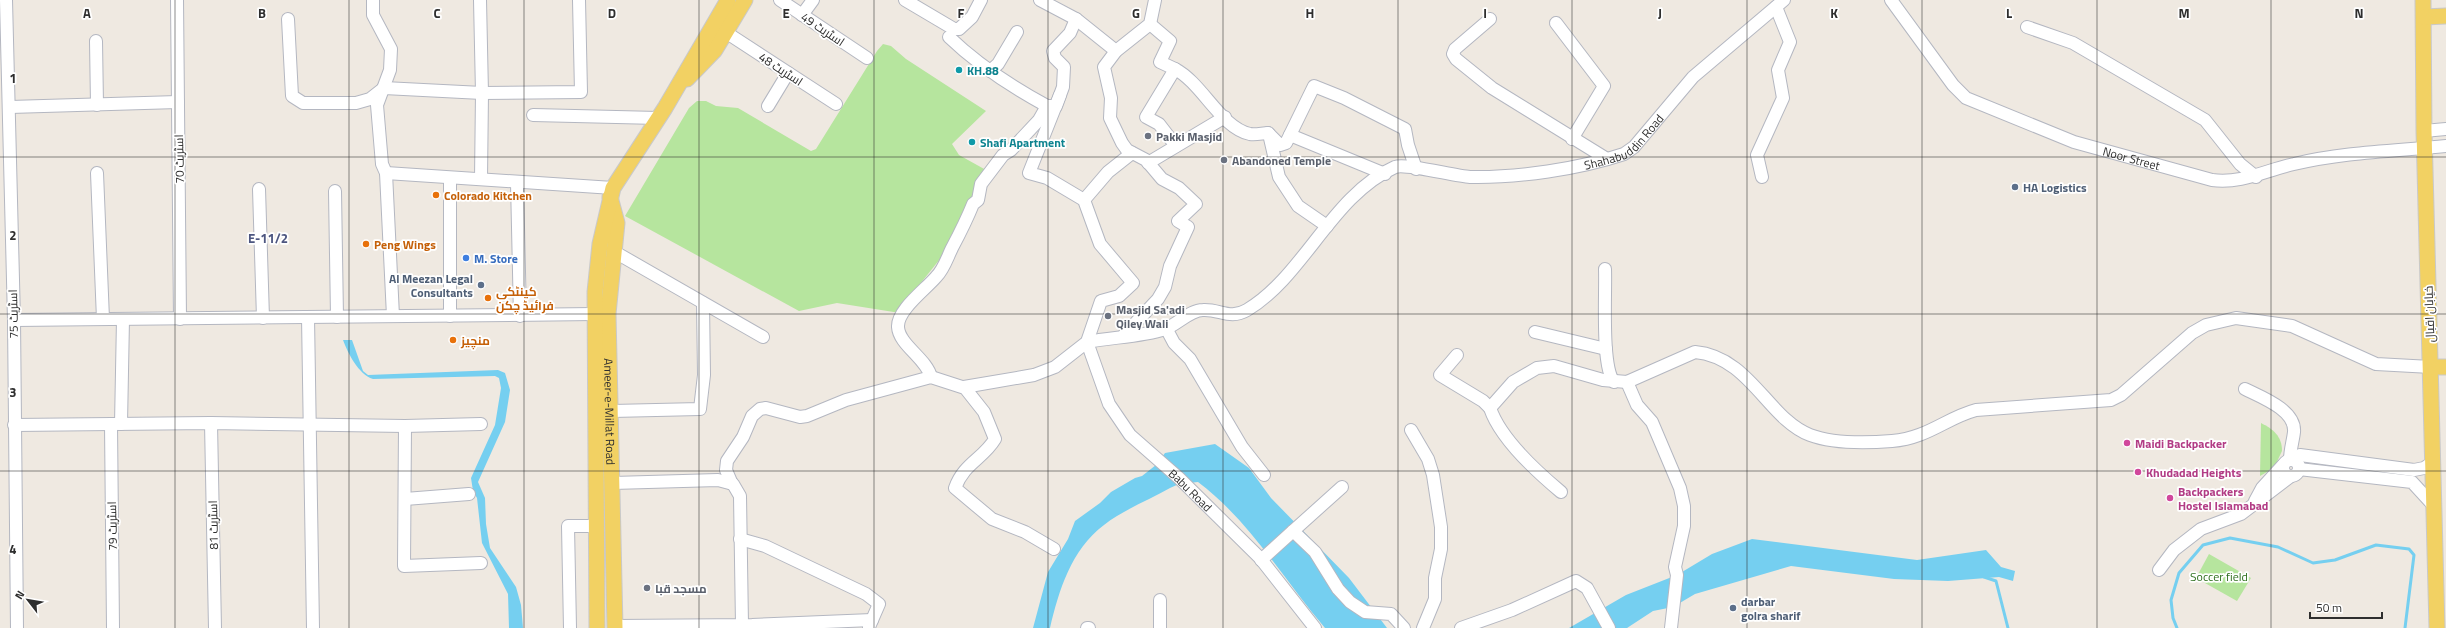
<svg xmlns="http://www.w3.org/2000/svg" width="2446" height="628" font-family="'Titillium Web',Cairo,sans-serif">
<style>
.green{fill:#b6e59e}
.water{fill:#75cff0}
.lines{fill:none;stroke-linecap:round;stroke-linejoin:round}
.stream{stroke:#75cff0;stroke-width:3}
.minor-casing{stroke:#b4b7c1;stroke-width:14}
.major-casing{stroke:#c9c9c9;stroke-width:17}
.minor{stroke:#fff;stroke-width:12}
.major{stroke:#f2d163;stroke-width:15}
.grid{fill:none;stroke:#2e2e2e;stroke-width:1;stroke-opacity:0.55}
.culture-dot{fill:#0f9aa8;stroke:#fff;stroke-width:1.5}
.worship-dot{fill:#6b7280;stroke:#fff;stroke-width:1.5}
.service-dot{fill:#5c6f8a;stroke:#fff;stroke-width:1.5}
.food-dot{fill:#e8710a;stroke:#fff;stroke-width:1.5}
.shop-dot{fill:#3f7fe0;stroke:#fff;stroke-width:1.5}
.hotel-dot{fill:#d1479c;stroke:#fff;stroke-width:1.5}
.labels{text-anchor:middle;dominant-baseline:central;stroke-width:3.5;stroke-linejoin:round;paint-order:stroke}
.street-label{font-size:12px;fill:#2e2e2e;stroke:#fff}
.culture-label{font-size:12px;font-weight:bold;fill:#0d838f;stroke:#fff;text-anchor:start}
.worship-label{font-size:12px;font-weight:bold;fill:#5b616d;stroke:#fff;text-anchor:start}
.service-label{font-size:12px;font-weight:bold;fill:#4e5e75;stroke:#fff;text-anchor:start}
.food-label{font-size:12px;font-weight:bold;fill:#c56008;stroke:#fff;text-anchor:start}
.shop-label{font-size:12px;font-weight:bold;fill:#366cbe;stroke:#fff;text-anchor:start}
.hotel-label{font-size:12px;font-weight:bold;fill:#b23c85;stroke:#fff;text-anchor:start}
.park-label{font-size:12px;fill:#2c6e1b;stroke:#fff}
.neighbourhood-label{font-size:13px;font-weight:bold;fill:#4d5680;stroke:#fff}
.grid-label{font-size:13px;text-anchor:middle;font-weight:bold;fill:#2e2e2e;stroke:#fff;stroke-width:3.5;stroke-linejoin:round;paint-order:stroke}
</style>
<rect width="100%" height="100%" fill="#efe9e1"/>
<g class="green">
<polygon points="883,44 891,46 906,59 986,111 952,144 959,155 986,170 944,254 912,294 900,313 837,303 799,311 625,216 689,108 697,101 706,101 716,106 738,108 811,151 816,149 877,51"/>
<path d="M2261 423C2273 429 2282 436 2282 451L2274 468 2260 476Z"/>
<polygon points="2209,554 2251,578 2237,601 2196,578"/>
</g>
<g class="water">
<path d="M343 340H352L363 371 368 375 498 370 505 373 510 390 505 422 478 482 485 498 486 524 490 548 516 587 521 605 523 628H509L508 594 482 543 477 498 473 491 471 478 495 425 501 388 499 378 495 376 373 379C358 374 348 353 343 340Z"/>
<path d="M1215 444 1249 468 1271 498 1349 578 1387 628H1325C1283 579 1250 521 1198 482L1179 484 1170 488C1149 500 1123 510 1104 525 1071 550 1059 590 1050 628H1033L1048 572 1068 539 1075 521 1100 503 1111 492 1135 478 1142 476 1156 465 1165 453Z"/>
<polygon points="1752,539 1917,560 1986,550 2001,567 2015,571 2013,581 1999,577 1948,581 1894,579 1791,566 1695,594 1673,607 1653,611 1627,628 1569,628 1626,595 1677,575 1712,554"/>
</g>
<g class="lines">
<g class="stream">
<polyline points="1984,577 1996,581 2008,628"/>
<polyline points="2177,628 2173,618 2171,600 2179,573 2203,545 2230,538 2278,547 2313,563 2335,560 2376,545 2409,549 2414,555 2405,628"/>
</g>
<defs>
<g id="minor">
<polyline points="6,0 14,320 17,628"/>
<polyline points="177,0 180,319"/>
<polyline points="373,0 373,15 391,49 390,70 377,105 382,164 386,173 393,316"/>
<polyline points="480,0 482,93 481,179"/>
<polyline points="780,0 867,58"/>
<polyline points="905,0 954,29 959,29 972,17 981,0"/>
<polyline points="1040,0 1076,19 1116,51"/>
<path id="s1" d="M1891 0 1953 85 1966 98 2074 142 2212 180C2242 184 2266 170 2294 164 2344 152 2396 151 2446 146"/>
<polyline points="802,15 813,0"/>
<polyline points="288,19 292,96 303,103 356,103 370,99 384,88 482,93 581,92 579,0"/>
<polyline points="1490,19 1455,49 1453,54 1456,59 1492,88 1607,159"/>
<polyline points="1556,23 1604,86 1572,139"/>
<polyline points="1150,24 1170,41 1160,62 1175,69 1146,117 1159,124 1176,146"/>
<polyline points="2027,27 2073,43 2205,120 2240,164 2256,177"/>
<polyline points="727,33 836,104"/>
<path d="M949 37C978 65 1012 87 1047 106"/>
<polyline points="96,41 97,105"/>
<path d="M1175 69C1202 83 1221 128 1250 134 1256 135 1263 133 1268 133"/>
<polyline points="990,71 998,64 1017,32"/>
<polyline points="768,106 788,73"/>
<polyline points="10,107 178,102"/>
<polyline points="533,115 658,118"/>
<polyline points="2424,131 2446,129"/>
<polyline points="1268,133 1280,145 1286,143 1314,86 1344,98 1405,129 1408,145 1416,169"/>
<polyline points="1269,134 1279,177 1298,206 1327,226"/>
<polyline points="1290,135 1385,174"/>
<polyline points="1148,163 1225,117"/>
<polyline points="97,173 103,319"/>
<polyline points="386,173 613,188"/>
<polyline points="1762,177 1757,155 1783,98 1778,70 1790,42 1776,7"/>
<polyline points="517,183 520,316"/>
<polyline points="259,189 263,318"/>
<polyline points="335,191 337,317"/>
<polyline points="1084,200 1108,172 1132,153"/>
<polyline points="613,251 763,337"/>
<path d="M1605 269C1606 293 1601 366 1614 382"/>
<polyline points="450,316 450,178"/>
<polyline points="308,317 313,628"/>
<polyline points="14,320 595,314"/>
<polyline points="1166,328 1174,343 1190,359 1242,447 1264,475"/>
<polyline points="1535,332 1606,349"/>
<polyline points="1124,335 1158,299 1165,287 1170,266 1188,227 1178,221 1196,204 1179,188 1162,179 1146,160 1127,150 1122,143 1110,118 1111,98 1104,67 1116,51 1150,24 1155,0"/>
<path id="s2" d="M1087 342C1112 337 1141 337 1165 329 1178 324 1190 310 1203 310 1220 309 1230 320 1247 310 1304 276 1332 195 1395 167 1406 163 1454 176 1470 177 1517 178 1579 169 1624 154L1634 147 1693 77 1784 0"/>
<path id="s3" d="M1087 342 1109 404 1130 435 1179 478 1260 558 1315 628"/>
<polyline points="1457,355 1440,375 1483,401 1490,408"/>
<path d="M931 377C927 359 899 345 898 327 897 310 926 289 936 277 944 269 947 258 952 248 960 233 967 219 973 204L978 200 981 184 1003 155 1011 150 1039 120 1047 106H1056L1063 87 1064 67 1055 58 1053 51 1070 33 1076 19"/>
<polyline points="1627,382 1637,405 1652,422 1680,488 1684,506 1684,526 1675,567 1677,575 1671,628"/>
<polyline points="964,387 1034,375 1055,367 1087,342 1101,301 1119,296 1133,283 1100,244 1084,200 1047,178 1029,173 1060,95"/>
<path d="M2245 389C2261 397 2296 410 2294 432 2293 441 2290 450 2290 460"/>
<polyline points="612,411 700,409 704,375 703,303"/>
<polyline points="211,423 215,628"/>
<polyline points="111,424 113,628"/>
<polyline points="121,424 123,319"/>
<polyline points="14,425 211,423 405,426 481,424"/>
<polyline points="405,426 404,566 481,563"/>
<polyline points="1411,430 1428,459 1433,475 1441,527 1441,549 1435,578 1435,599 1423,628"/>
<circle cx="2291" cy="468" r="8"/>
<polyline points="2294,460 2300,455 2414,470 2424,468 2433,462"/>
<polyline points="2299,469 2412,482 2434,506"/>
<polyline points="613,483 718,480 733,484 740,496 742,625"/>
<path d="M732 484 726 470 727 461 743 437 752 416 760 409 766 408 800 417 807 416 846 400 931 377 965 388 984 412 995 439C983 459 964 463 955 488L992 519 1025 532 1054 549"/>
<path d="M1561 492C1537 472 1500 438 1490 408L1513 382 1537 368 1554 366 1603 380 1627 382 1695 352C1750 357 1768 419 1810 435 1834 444 1867 443 1892 441 1928 438 1946 418 1976 410L2111 400 2121 395 2192 333 2206 325 2236 318 2292 326 2376 364 2431 367"/>
<polyline points="405,499 469,494"/>
<polyline points="2255,501 2262,488 2283,465"/>
<polyline points="1293,531 1342,487"/>
<polyline points="740,539 765,546 866,594 879,604 869,627"/>
<polyline points="1261,560 1293,531 1315,552 1338,589 1350,602 1365,612 1391,614 1404,628"/>
<polyline points="2159,570 2174,550 2201,529 2241,514 2291,476"/>
<polyline points="1160,600 1160,628"/>
<polyline points="615,626 752,625 872,620"/>
<polyline points="570,628 568,526 595,526"/>
<polyline points="1087,628 1089,628"/>
<polyline points="1461,628 1512,610 1576,581 1587,588 1609,628"/>
</g>
<g id="major">
<polyline points="2423,0 2424,131 2437,628"/>
<polyline points="2424,17 2446,16"/>
<polyline points="687,79 715,50 745,0"/>
<path id="s4" d="M610 197 617 223 608 314 615 628"/>
<polyline points="2431,367 2446,367"/>
<polyline points="597,628 595,292 600,244 613,188 665,108 728,0"/>
</g>
</defs>
<use href="#minor" class="minor-casing"/>
<use href="#major" class="major-casing"/>
<use href="#minor" class="minor"/>
<use href="#major" class="major"/>
</g>
<path class="grid" d="M175 0V628M349 0V628M524 0V628M699 0V628M874 0V628M1048 0V628M1223 0V628M1398 0V628M1572 0V628M1747 0V628M1922 0V628M2097 0V628M2271 0V628M0 157H2446M0 314H2446M0 471H2446"/>
<g class="culture-dot">
<circle cx="959" cy="70" r="4"/>
<circle cx="972" cy="142" r="4"/>
</g>
<g class="worship-dot">
<circle cx="1148" cy="136" r="4"/>
<circle cx="1224" cy="160" r="4"/>
<circle cx="1108" cy="316" r="4"/>
<circle cx="647" cy="588" r="4"/>
</g>
<g class="service-dot">
<circle cx="2015" cy="187" r="4"/>
<circle cx="481" cy="285" r="4"/>
<circle cx="1733" cy="608" r="4"/>
</g>
<g class="food-dot">
<circle cx="436" cy="195" r="4"/>
<circle cx="366" cy="244" r="4"/>
<circle cx="488" cy="298" r="4"/>
<circle cx="453" cy="340" r="4"/>
</g>
<circle class="shop-dot" cx="466" cy="258" r="4"/>
<g class="hotel-dot">
<circle cx="2127" cy="443" r="4"/>
<circle cx="2138" cy="472" r="4"/>
<circle cx="2170" cy="498" r="4"/>
</g>
<g class="labels">
<g class="street-label">
<text transform="translate(823 29) rotate(34)">اسٹریٹ 49</text>
<text transform="translate(781 69) rotate(33)">اسٹریٹ 48</text>
<text stroke="none"><textPath href="#s2" startOffset="613">Shahabuddin Road</textPath></text>
<text stroke="none"><textPath href="#s1" startOffset="300">Noor Street</textPath></text>
<text transform="translate(179 159) rotate(-91)">اسٹریٹ 70</text>
<text transform="translate(13 314) rotate(-91)">اسٹریٹ 75</text>
<text transform="translate(2429 314) rotate(-92)">خیابان اقبال</text>
<text stroke="none"><textPath href="#s4" startOffset="216">Ameer-e-Millat Road</textPath></text>
<text stroke="none"><textPath href="#s3" startOffset="185">Babu Road</textPath></text>
<text transform="translate(213 525) rotate(-91)">اسٹریٹ 81</text>
<text transform="translate(112 526) rotate(-91)">اسٹریٹ 79</text>
</g>
<g class="culture-label">
<text x="967" y="70">KH.88</text>
<text x="980" y="142">Shafi Apartment</text>
</g>
<g class="worship-label">
<text x="1156" y="136">Pakki Masjid</text>
<text x="1232" y="160">Abandoned Temple</text>
<text x="1116" y="309">Masjid Sa'adi<tspan x="1116" dy="14">Qiley Wali</tspan></text>
<text x="655" y="588">مسجد قبا</text>
</g>
<g class="service-label">
<text x="2023" y="187">HA Logistics</text>
<text x="473" y="278" text-anchor="end">Al Meezan Legal<tspan x="473" dy="14">Consultants</tspan></text>
<text x="1741" y="601">darbar<tspan x="1741" dy="14">golra sharif</tspan></text>
</g>
<g class="food-label">
<text x="444" y="195">Colorado Kitchen</text>
<text x="374" y="244">Peng Wings</text>
<text x="496" y="291">کینٹکی<tspan x="496" dy="14">فرائیڈ چکن</tspan></text>
<text x="461" y="340">منچیز</text>
</g>
<g class="shop-label">
<text x="474" y="258">M. Store</text>
</g>
<g class="hotel-label">
<text x="2135" y="443">Maidi Backpacker</text>
<text x="2146" y="472">Khudadad Heights</text>
<text x="2178" y="491">Backpackers<tspan x="2178" dy="14">Hostel Islamabad</tspan></text>
</g>
<g class="park-label">
<text x="2219" y="576">Soccer field</text>
</g>
<g class="neighbourhood-label">
<text x="268" y="238">E-11/2</text>
</g>
</g>
<g class="grid-label">
<text x="87" y="18">A</text>
<text x="262" y="18">B</text>
<text x="437" y="18">C</text>
<text x="612" y="18">D</text>
<text x="786" y="18">E</text>
<text x="961" y="18">F</text>
<text x="1136" y="18">G</text>
<text x="1310" y="18">H</text>
<text x="1485" y="18">I</text>
<text x="1660" y="18">J</text>
<text x="1834" y="18">K</text>
<text x="2009" y="18">L</text>
<text x="2184" y="18">M</text>
<text x="2359" y="18">N</text>
<text x="13" y="83">1</text>
<text x="13" y="240">2</text>
<text x="13" y="397">3</text>
<text x="13" y="554">4</text>
</g>
<g transform="translate(28 600) rotate(301)" stroke="#ffffff" stroke-width="3" paint-order="stroke">
<path d="M0-3L7 15L0 10L-7 15Z" fill="#2e2e2e"/>
<text y="-6" font-size="11" font-weight="bold" text-anchor="middle" fill="#2e2e2e">N</text>
</g>
<path d="M2310 612v6h72v-6" fill="none" stroke="#2e2e2e" stroke-width="2"/>
<text x="2316" y="612" font-size="12" fill="#2e2e2e" stroke="#ffffff" stroke-width="3" paint-order="stroke">50 m</text>
</svg>
